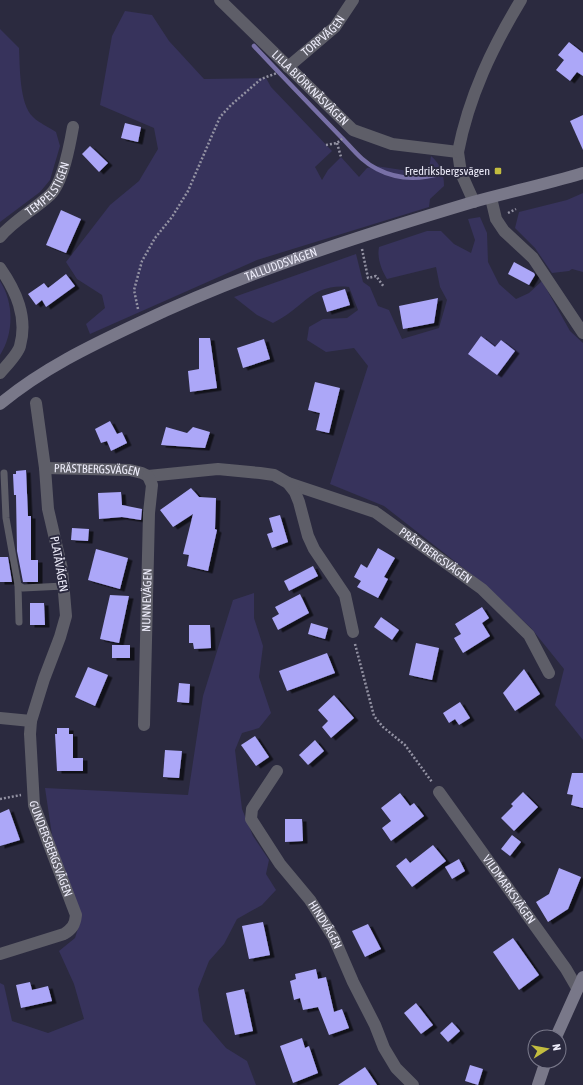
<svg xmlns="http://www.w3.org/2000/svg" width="583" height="1085" font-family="'Asap Condensed',sans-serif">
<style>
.green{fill:#37335c}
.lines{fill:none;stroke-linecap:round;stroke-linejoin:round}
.stream{stroke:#7870a7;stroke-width:4.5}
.building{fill:#aca7f8;filter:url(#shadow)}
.path{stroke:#9392a3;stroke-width:2.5;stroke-dasharray:2 2;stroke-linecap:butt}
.lane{stroke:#5e5e68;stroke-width:7}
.street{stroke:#5e5e68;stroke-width:12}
.secondary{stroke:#797889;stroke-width:12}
.poi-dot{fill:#c3bd3f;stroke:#2b2a3f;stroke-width:1.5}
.labels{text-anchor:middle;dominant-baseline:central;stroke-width:4;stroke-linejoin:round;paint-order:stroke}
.street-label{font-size:12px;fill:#edecfa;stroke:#2b2a3f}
.poi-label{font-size:12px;fill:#edecfa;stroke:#2b2a3f;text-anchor:end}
</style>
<defs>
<filter id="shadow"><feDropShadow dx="4.5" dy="2.5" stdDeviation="0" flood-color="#0009"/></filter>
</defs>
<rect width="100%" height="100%" fill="#2b2a3f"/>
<g class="green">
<path d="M125 11 152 15 169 41 204 79 266 78 271 87 332 151 315 167 322 180 328 170 341 157 359 177 367 168 376 166 428 174 431 156C441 165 444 173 444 186L430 199 429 207 257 260 90 334 86 324 105 308 102 295 77 279 66 262 110 205 139 181 158 149 154 128 100 105 112 36Z"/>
<path d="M0 29 19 48C20 65 19 104 33 117 39 123 49 127 56 132L60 146 50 180 40 192 0 222Z"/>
<polygon points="583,193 583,272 572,269 569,271 552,273 535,248 515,228 519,212 567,200"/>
<path d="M480 217 487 233 488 262 499 284 516 299 529 293 542 281 570 331 583 343V740L555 705 564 669 531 628 485 585 384 506 330 484 368 366 354 348 326 352 307 340 309 327 323 319 347 318 358 310 349 287C311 283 303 309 273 323L257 315 234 297 356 254 363 282 370 287 378 306 389 310 402 339 439 328 447 300 440 287 436 267 387 279C381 269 377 258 379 247L427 231H441L454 244 471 253 475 240 468 219Z"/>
<path d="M0 281C14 303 14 333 0 355Z"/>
<polygon points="254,593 254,618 263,646 259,677 271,713 259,728 242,733 235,750 242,809 253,836 269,860 266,874 276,890 262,905 237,919 224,944 209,961 198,989 203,1021 226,1048 247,1061 256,1085 0,1085 0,983 4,985 12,1021 48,1033 84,1019 74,984 59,951 75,938 79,925 53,842 45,788 188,795 203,696 233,600"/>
</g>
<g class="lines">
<path class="stream" d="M254 46C283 77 312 107 341 137 352 148 362 162 377 169 398 180 419 180 442 173"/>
</g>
<g class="building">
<polygon points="569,42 583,53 583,76 577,72 570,81 556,70 564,60 558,55"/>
<polygon points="583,115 583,150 570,121"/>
<polygon points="125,123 141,127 138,142 121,138"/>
<polygon points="90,146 108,163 99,172 82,154"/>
<polygon points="61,210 81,219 66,253 46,245"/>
<polygon points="514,262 534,273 535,275 529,285 508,274"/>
<polygon points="66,274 75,286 46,307 42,300 36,305 28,294 44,283 48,288"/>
<polygon points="345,289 350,305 327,312 322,296"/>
<polygon points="438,298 434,323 403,329 399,306"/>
<polygon points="481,336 495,347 501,340 515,351 497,375 468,354"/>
<polygon points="199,338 210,338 217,388 190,392 188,371 199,369"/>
<polygon points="264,339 270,359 243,368 237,348"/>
<polygon points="315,382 340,388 329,433 316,430 320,413 308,410"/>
<polygon points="110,421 117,434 122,432 127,443 111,451 107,441 101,443 95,429"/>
<polygon points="166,427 187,433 193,427 210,432 205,448 161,445"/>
<polygon points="26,470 28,516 31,516 31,560 38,560 38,582 23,582 17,551 16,495 14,495 13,474 16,474 16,471"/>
<polygon points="191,488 199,497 216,498 215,529 217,530 208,571 187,566 189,555 183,554 193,514 173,527 160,510"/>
<polygon points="121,492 122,505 142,509 141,520 122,517 99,519 98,493"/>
<polygon points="280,515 288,542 272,548 267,534 273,532 269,518"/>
<polygon points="72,528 89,529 88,541 71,540"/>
<polygon points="378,548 395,558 384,577 388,579 378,598 357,587 361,581 354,577 361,564 367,568"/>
<polygon points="96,549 128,558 120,589 88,580"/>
<polygon points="0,557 8,557 12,582 0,582"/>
<polygon points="313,566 318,576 289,591 284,581"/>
<polygon points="300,594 309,613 278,630 272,618 279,614 275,607"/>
<polygon points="110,595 129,596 119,643 100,639"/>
<polygon points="30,603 44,603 45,625 30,625"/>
<polygon points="482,607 489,618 482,623 490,636 463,653 454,638 461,634 455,624"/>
<polygon points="381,617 399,630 392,640 374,627"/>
<polygon points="311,623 328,628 325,639 308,634"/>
<polygon points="189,625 210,625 211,648 194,649 193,643 189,643"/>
<polygon points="416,643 439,648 432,680 409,675"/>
<rect x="112" y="645" width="18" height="13"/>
<polygon points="327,653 335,673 287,691 279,671"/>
<polygon points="88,667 108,675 95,706 75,697"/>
<polygon points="524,669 540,694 515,711 503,693"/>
<polygon points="179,683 190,684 189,703 177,702"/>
<polygon points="334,695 354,718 331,738 322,727 328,721 318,710"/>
<polygon points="460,702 470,718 459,725 455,719 449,723 443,713"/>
<polygon points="57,728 69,728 69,734 73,734 73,758 83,758 83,771 57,771 55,734 57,734"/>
<polygon points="255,736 269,757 256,766 241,745"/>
<polygon points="315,740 324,751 308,765 299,755"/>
<polygon points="165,750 182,751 179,778 163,777"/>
<polygon points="572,773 583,773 583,808 571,805 573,795 567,794"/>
<polygon points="523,792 538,807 514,831 501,818 513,806 511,804"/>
<polygon points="400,793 410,806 414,803 424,816 391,841 382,828 391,821 381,808"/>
<polygon points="9,809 20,840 0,846 0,813"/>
<polygon points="285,819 302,819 303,841 285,842"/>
<polygon points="512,835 521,842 510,856 501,849"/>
<polygon points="433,845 446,861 412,887 396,866 406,858 410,863"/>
<polygon points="459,859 465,871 452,879 445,867"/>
<polygon points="559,868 581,877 568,909 548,922 536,902 549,894"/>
<polygon points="263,922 270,955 249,959 242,926"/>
<polygon points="368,924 381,949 365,957 352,931"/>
<polygon points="513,938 539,975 519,990 493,952"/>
<polygon points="316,969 318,979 326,977 334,1012 342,1009 349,1028 329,1035 318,1007 303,1010 300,998 294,1000 290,981 296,979 295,974"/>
<polygon points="30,982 32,990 48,986 52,1001 21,1008 16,985"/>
<polygon points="244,989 253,1031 235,1035 226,993"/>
<polygon points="416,1003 433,1025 421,1034 404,1013"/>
<polygon points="452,1022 460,1031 448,1042 440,1033"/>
<polygon points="302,1038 305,1048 309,1046 318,1073 293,1083 280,1046"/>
<polygon points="470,1065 483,1069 478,1085 465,1081"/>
<polygon points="365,1067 377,1085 338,1085"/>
</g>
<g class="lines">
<g class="path">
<polyline points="337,143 341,157"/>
<polyline points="326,145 337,143 343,138"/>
<polyline points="508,213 516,209"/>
<polyline points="362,249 368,278 376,276 384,287"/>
<polyline points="138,309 134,290 142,261 155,238 172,217 188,191 220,117 231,105 261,79 277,73"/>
<polyline points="355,644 374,716 383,727 405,745 432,782"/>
<polyline points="0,799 21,795"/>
</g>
<g class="lane">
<polyline points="4,473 6,518 18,585 23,588 64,586"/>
<polyline points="18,585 19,622"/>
</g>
<g class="street">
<path id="s1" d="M220 0 353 130 392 144 458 152 461 173 474 202"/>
<path id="s2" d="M288 67 335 27 353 0"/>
<path d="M458 152C469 96 492 48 521 0"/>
<polyline points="491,198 496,219 504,231 533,258 583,333"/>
<path id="s3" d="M0 237C14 220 34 210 50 195 63 183 70 144 73 127"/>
<path d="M0 268C16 291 28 317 20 346 18 354 6 366 0 373"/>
<path id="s4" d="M45 468 130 470 142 473 148 476 218 469 260 473 274 475 288 483 375 512 482 589 529 635 549 673"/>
<polyline points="288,483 295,492 299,502 308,536 314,549 345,595 353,632"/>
<path id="s5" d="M0 718 31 721 30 734 34 805 76 915C75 925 72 929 64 934L0 954"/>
<polyline points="31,721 44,679 60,637 66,616 62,569 48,509 45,468 36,403"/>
<path id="s6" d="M144 725 149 513 152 485 148 476"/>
<path id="s7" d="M277 771 252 809 251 819 280 864 310 900 334 938 353 982 375 1025 384 1048 396 1068 413 1085"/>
<path id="s8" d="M439 792 566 969 577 988"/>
</g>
<g class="secondary">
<path id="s9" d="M0 404C42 369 90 346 139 323 246 272 359 236 473 202 509 192 547 184 583 173"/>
<polyline points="556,1037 583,977"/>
<polyline points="538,1085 546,1061"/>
</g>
</g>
<rect class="poi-dot" x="494" y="167" width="8" height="8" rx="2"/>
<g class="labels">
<g class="street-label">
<text stroke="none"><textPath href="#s2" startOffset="47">TORPVÄGEN</textPath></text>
<text stroke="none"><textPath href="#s1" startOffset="126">LILLA BJÖRKNÄSVÄGEN</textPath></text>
<text stroke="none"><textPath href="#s3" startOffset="69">TEMPELSTIGEN</textPath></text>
<text stroke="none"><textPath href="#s9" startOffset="315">TALLUDDSVÄGEN</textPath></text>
<text stroke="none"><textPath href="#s4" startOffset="52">PRÄSTBERGSVÄGEN</textPath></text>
<text stroke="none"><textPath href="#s4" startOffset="413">PRÄSTBERGSVÄGEN</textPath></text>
<text transform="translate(59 564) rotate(80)">PLATÅVÄGEN</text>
<text stroke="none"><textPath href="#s6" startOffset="125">NUNNEVÄGEN</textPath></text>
<text stroke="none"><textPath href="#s5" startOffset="162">GUNDERSBERGSVÄGEN</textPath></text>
<text stroke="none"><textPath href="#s8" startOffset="120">VILDMARKSVÄGEN</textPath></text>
<text stroke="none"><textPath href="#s7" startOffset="185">HINDVÄGEN</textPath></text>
</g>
<g class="poi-label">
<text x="490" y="171">Fredriksbergsvägen</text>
</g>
</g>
<g transform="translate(547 1049) rotate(79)"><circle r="19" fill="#2b2a3f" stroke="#79788a"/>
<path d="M0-3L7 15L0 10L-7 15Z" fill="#c3bd3f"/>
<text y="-6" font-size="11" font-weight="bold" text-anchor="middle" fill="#edecfa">N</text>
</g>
</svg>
